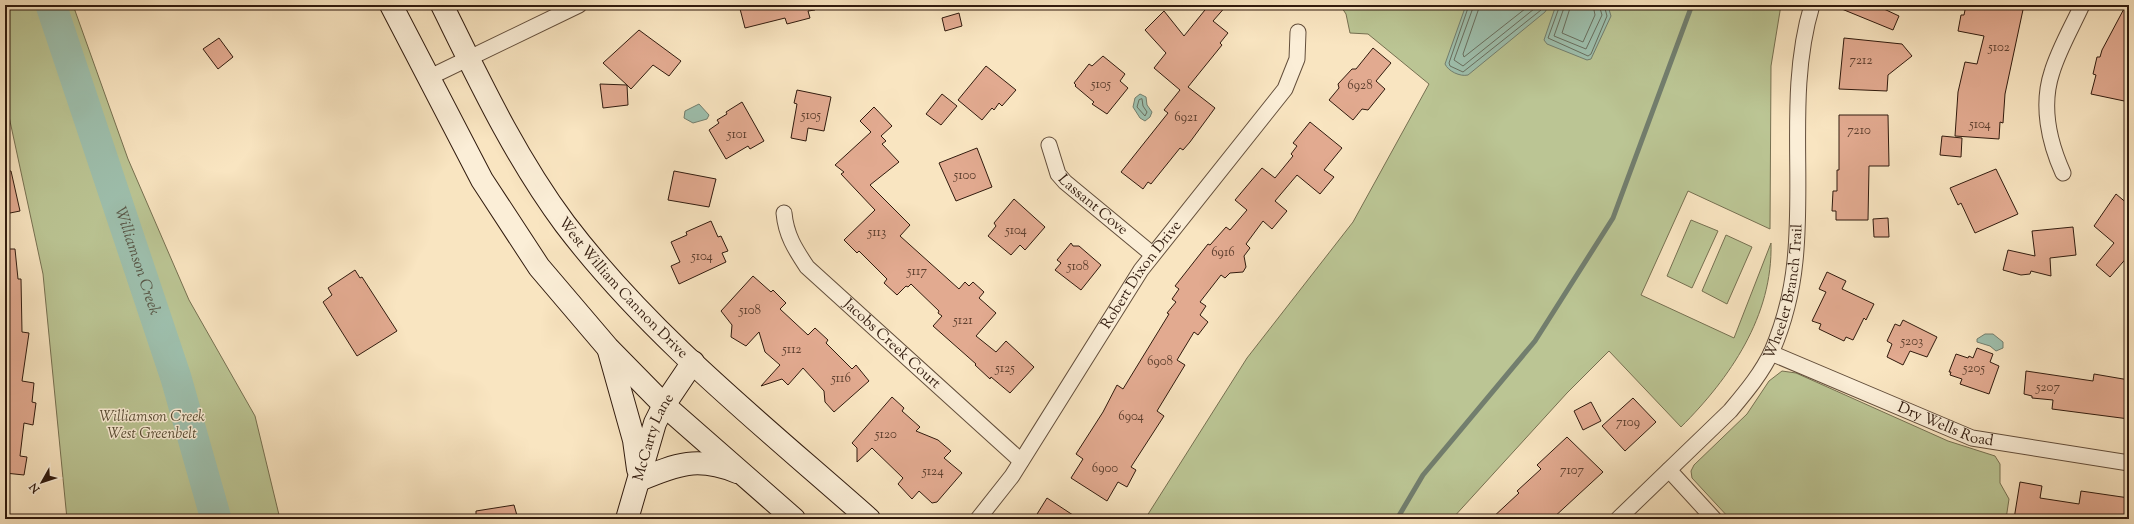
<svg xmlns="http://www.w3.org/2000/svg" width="2134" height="524" font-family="'Sorts Mill Goudy',serif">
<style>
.green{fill:#bbc594;stroke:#767051}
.water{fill:#9ec0ae;stroke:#727e6e}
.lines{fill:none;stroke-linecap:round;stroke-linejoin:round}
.shore{stroke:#686e5e;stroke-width:1}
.stream{stroke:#727e6e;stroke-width:5}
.river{stroke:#9ec0ae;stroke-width:31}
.building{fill:#e2aa90;stroke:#311b0e}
.street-casing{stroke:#634e3b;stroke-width:17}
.secondary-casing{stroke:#311b0e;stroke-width:24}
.street{stroke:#fbeed7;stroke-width:15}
.secondary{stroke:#fbeed7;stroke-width:22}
.labels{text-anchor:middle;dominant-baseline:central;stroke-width:3;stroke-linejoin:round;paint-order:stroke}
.number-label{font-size:13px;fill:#5d3f2e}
.street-label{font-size:15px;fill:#311b0e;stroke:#fbeed7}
.park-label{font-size:15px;font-style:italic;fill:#5a4e36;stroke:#fbeed7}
.water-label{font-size:16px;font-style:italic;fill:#575546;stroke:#fbeed7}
</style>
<rect width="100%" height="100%" fill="#f9e5c1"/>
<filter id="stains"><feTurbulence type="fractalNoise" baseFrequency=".005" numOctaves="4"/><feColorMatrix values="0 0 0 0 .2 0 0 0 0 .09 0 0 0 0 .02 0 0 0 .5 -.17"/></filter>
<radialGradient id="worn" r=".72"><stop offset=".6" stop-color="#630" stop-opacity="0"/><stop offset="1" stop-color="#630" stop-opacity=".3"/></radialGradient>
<g class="green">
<polygon points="5,5 73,5 128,159 189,300 255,416 280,519 67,519 43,274 5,98"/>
<path d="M1340 5H1781L1771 66 1770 229 1688 191 1641 295 1734 338 1771 243C1773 316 1730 378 1681 427L1609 351 1567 393 1452 519H1145L1247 358 1353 222 1429 84 1368 34 1350 33 1346 14Z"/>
<polygon points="1691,220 1718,231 1692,288 1667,276"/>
<polygon points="1726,235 1752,247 1727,304 1702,291"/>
<polygon points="1782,371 1796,373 1948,441 1995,456 2000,464 2000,483 2009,499 2006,519 1730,519 1692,478 1691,471 1694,465 1747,414 1769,381"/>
</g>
<g class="water">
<path d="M1466 5H1547L1548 7 1545 12 1468 75C1460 77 1448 71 1445 64Z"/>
<polygon points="1556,5 1608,6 1611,16 1591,59 1587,60 1547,44 1544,40"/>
<polygon points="1140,94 1146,97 1147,105 1152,112 1150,117 1145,121 1140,118 1133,107 1135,98"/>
<polygon points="699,104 709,115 707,119 693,123 684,118 685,111"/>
<polygon points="1985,334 1993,334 2003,342 2003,348 1996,351 1990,346 1977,342 1977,339"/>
</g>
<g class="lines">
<g class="shore">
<polyline points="1469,5 1449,63 1450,66 1463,72 1541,10 1544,5"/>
<polyline points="1474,5 1454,60 1463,66 1539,5"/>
<polyline points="1480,5 1463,54 1464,57 1530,5"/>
<polyline points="1560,5 1548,38 1588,56 1591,54 1607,16 1604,5"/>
<polyline points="1565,5 1554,36 1586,49 1602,15 1599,5"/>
<polyline points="1571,5 1562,33 1583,42 1595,15 1593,5"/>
<polygon points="1142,99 1143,106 1147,112 1145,116 1137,107 1139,100"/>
</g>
<polyline class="stream" points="1397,519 1423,475 1535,341 1613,218 1692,5"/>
<path class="river" id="s1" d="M51 5 176 378 216 519"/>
</g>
<g class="building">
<polygon points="739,5 814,5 815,10 808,11 810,18 787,24 785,18 745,28"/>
<polygon points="1209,5 1227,5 1213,21 1228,33 1220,43 1222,45 1188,87 1215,108 1190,142 1183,150 1180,148 1151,184 1148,182 1143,189 1121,172 1168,113 1164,110 1180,90 1154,68 1166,53 1145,30 1164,11 1184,36"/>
<polygon points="1832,5 1885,5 1884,9 1899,16 1893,30"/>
<polygon points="1966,5 2024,5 2005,94 2003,123 2000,122 1999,139 1955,136 1958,92 1965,62 1977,64 1984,36 1958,31 1961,15 1964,15"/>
<polygon points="2126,5 2129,5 2129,102 2091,94 2096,75 2093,74 2097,57 2100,57 2102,50"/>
<polygon points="959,13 962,26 945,31 942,18"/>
<polygon points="639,30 681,61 669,76 653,65 631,89 627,85 628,105 603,108 600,84 627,85 603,63"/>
<polygon points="219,38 233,57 218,69 203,49"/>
<polygon points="1844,38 1902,44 1912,56 1888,75 1887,91 1839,89"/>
<polygon points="1373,48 1391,63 1376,81 1385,89 1368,110 1362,109 1353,120 1329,100 1339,88 1338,84 1352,69 1356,69"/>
<polygon points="1103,56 1125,74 1120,81 1128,88 1107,114 1092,104 1094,102 1075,86 1076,85 1074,83 1089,64 1092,66"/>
<polygon points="986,66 1016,90 1002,106 999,103 994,110 992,108 982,120 958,100"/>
<polygon points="797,90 831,97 824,131 808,128 806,141 791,138 797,104 794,103"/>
<polygon points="942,94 957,106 941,125 926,114"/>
<polygon points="742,102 764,141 750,149 748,146 726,159 709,130 719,123 717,120 727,114 726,112"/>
<polygon points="874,107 892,126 881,136 886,141 882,144 899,162 870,185 910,225 900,236 959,289 965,282 969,286 973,282 984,292 979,298 996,313 976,336 996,352 1006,341 1034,367 1010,393 991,377 990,379 975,365 976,364 933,326 942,316 938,313 939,311 911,284 908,287 906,286 897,295 884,283 887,279 859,251 857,253 844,240 875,210 841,174 844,172 835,165 871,132 860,121"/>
<polygon points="1839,115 1888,115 1889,166 1869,166 1868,220 1836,220 1836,211 1832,211 1833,191 1837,191 1837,170 1839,170"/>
<polygon points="1310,122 1342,148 1324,170 1334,177 1320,194 1297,175 1275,201 1287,211 1272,229 1263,221 1246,244 1250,248 1244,256 1246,267 1243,272 1230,273 1225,278 1221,275 1200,302 1206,306 1200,315 1208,322 1198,335 1194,332 1177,360 1185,365 1157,411 1164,416 1131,467 1136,470 1127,487 1118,482 1107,501 1071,478 1083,459 1076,454 1103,412 1117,385 1123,389 1169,314 1167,313 1176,302 1172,299 1179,289 1175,286 1208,244 1210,245 1226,227 1230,230 1247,210 1235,200 1262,168 1275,178 1293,156 1291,154 1297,146 1293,143"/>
<polygon points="1942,136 1962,138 1961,157 1940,155"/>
<polygon points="977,148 992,187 956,201 939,163"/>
<polygon points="1996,169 2018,214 1975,233 1961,203 1958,205 1950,188"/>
<polygon points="5,171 11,171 20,211 5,214"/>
<polygon points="674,171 716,179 709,207 668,200"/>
<polygon points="2116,194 2129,205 2129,255 2110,277 2096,265 2114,243 2094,226"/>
<polygon points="1014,199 1045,227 1025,250 1020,245 1011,255 988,236 996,226 994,223"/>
<polygon points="1888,218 1889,237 1874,237 1873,219"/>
<polygon points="711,221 718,237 721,236 728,251 722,253 726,262 679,284 671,266 680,262 671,242 687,235 686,232"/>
<polygon points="2073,227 2076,255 2050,258 2051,276 2031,271 2030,274 2021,275 2003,270 2008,250 2035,256 2032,231"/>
<polygon points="1071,243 1073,246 1079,246 1101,265 1081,290 1055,270 1061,263 1057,260"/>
<polygon points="5,249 15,249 18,279 21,279 22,332 29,333 22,381 34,383 32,402 36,403 33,425 24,423 20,456 27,457 24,475 5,473"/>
<polygon points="355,270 360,278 362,277 397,331 357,356 323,302 332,295 328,288"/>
<polygon points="1827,272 1846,281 1842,289 1874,304 1866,320 1864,318 1853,340 1846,337 1844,341 1819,329 1821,324 1812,321 1826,292 1819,289"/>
<polygon points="753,276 771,292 773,290 786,303 780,309 808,335 815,328 828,340 826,343 852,369 856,365 869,381 834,412 825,402 824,391 803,368 788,385 782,379 761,386 780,365 765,352 759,332 746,346 731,337 732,325 721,311"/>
<polygon points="1903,320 1937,337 1927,357 1910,351 1903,365 1887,357 1892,344 1887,341 1895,324 1900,326"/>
<polygon points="1977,348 1993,354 1990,362 1999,366 1989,394 1960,384 1962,379 1950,375 1951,372 1949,372 1956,354 1968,358 1969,356 1973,358"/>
<polygon points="2026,371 2093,381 2094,374 2129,380 2129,419 2052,409 2053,400 2032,398 2032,396 2024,394"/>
<polygon points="892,397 904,408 902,411 920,427 916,431 938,440 951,451 944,458 962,473 937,502 932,503 919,491 912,499 898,484 903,478 872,448 857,462 857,448 852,443"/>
<polygon points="1633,398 1656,422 1625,451 1602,426"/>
<polygon points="1591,402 1601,421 1583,430 1574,411"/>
<polygon points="1567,437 1603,472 1552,519 1491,519 1519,493 1517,491 1541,469 1537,465"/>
<polygon points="2020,482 2042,486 2040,498 2079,504 2081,491 2129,498 2129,519 2014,519"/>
<polygon points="1047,498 1079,519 1034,519"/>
<polygon points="514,505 518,519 476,519 476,511"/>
</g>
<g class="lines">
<defs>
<g id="street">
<polyline points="428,78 579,5"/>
<path id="s2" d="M1049 145 1058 174 1065 182 1152 254"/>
<path d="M2063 173C2049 142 2041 105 2052 72 2059 49 2072 27 2082 5"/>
<path id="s3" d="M784 213C786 235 795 249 807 267L1021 461"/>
<path id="s4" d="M1771 353 1972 438 2129 463"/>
<polyline points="1669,470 1714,519"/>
<path id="s5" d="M978 519 1012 476 1141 270 1285 89 1297 59 1298 32"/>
<path id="s6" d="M1618 519 1730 411C1745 393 1762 373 1772 351 1784 323 1792 291 1795 261 1804 176 1787 88 1812 5"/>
</g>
<g id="secondary">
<polyline points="391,5 482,180 539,267 608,348 664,405 794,519"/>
<path id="s7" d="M442 5C479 80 515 157 565 224 650 336 764 426 869 519"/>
<polyline points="609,351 634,440 638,469"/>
<path d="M639 480C677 464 698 456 737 472"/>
<path id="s8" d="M627 519 655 423 664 405 693 362"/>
</g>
</defs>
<use href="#street" class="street-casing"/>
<use href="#secondary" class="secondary-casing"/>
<use href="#street" class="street"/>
<use href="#secondary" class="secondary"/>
</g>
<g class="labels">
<g class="number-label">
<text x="1999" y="48">5102</text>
<text x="1861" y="61">7212</text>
<text x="1101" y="85">5105</text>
<text x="1360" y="86">6928</text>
<text x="811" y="116">5105</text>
<text x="1186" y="118">6921</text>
<text x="1980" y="125">5104</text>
<text x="1859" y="131">7210</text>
<text x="737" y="135">5101</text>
<text x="965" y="176">5100</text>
<text x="1016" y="231">5104</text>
<text x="877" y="233">5113</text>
<text x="1223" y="253">6916</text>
<text x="702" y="257">5104</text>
<text x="1078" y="267">5108</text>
<text x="917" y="272">5117</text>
<text x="750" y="311">5108</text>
<text x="963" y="321">5121</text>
<text x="1912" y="342">5203</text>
<text x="792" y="350">5112</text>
<text x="1160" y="362">6908</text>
<text x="1005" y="369">5125</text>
<text x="1974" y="369">5205</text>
<text x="841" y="379">5116</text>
<text x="2048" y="388">5207</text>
<text x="1131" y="417">6904</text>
<text x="1628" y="423">7109</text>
<text x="886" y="435">5120</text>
<text x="1105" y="469">6900</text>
<text x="1572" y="471">7107</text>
<text x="933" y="472">5124</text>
</g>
<g class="street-label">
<text stroke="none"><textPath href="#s2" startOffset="77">Lassant Cove</textPath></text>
<text stroke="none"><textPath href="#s5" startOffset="294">Robert Dixon Drive</textPath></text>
<text stroke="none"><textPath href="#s7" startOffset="338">West William Cannon Drive</textPath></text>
<text stroke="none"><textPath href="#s6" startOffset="290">Wheeler Branch Trail</textPath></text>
<text stroke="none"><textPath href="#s3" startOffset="174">Jacobs Creek Court</textPath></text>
<text stroke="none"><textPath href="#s4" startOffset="189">Dry Wells Road</textPath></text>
<text stroke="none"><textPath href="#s8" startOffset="86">McCarty Lane</textPath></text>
</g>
<g class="park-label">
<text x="152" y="417">Williamson Creek<tspan x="152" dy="17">West Greenbelt</tspan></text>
</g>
<g class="water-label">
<text stroke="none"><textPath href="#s1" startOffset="270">Williamson Creek</textPath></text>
</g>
</g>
<rect width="2134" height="524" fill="none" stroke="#f9e5c1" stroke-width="20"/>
<rect x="6" y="6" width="2122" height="512" fill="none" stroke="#311b0e" stroke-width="2"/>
<rect x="10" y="10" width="2114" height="504" fill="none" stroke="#311b0e"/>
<g transform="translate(42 482) rotate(231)" stroke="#fbeed7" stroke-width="3" paint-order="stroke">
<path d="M0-3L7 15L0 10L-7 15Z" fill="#311b0e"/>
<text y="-6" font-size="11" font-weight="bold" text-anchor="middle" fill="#311b0e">N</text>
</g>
<rect width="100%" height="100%" filter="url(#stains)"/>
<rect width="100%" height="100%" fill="url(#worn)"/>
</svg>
